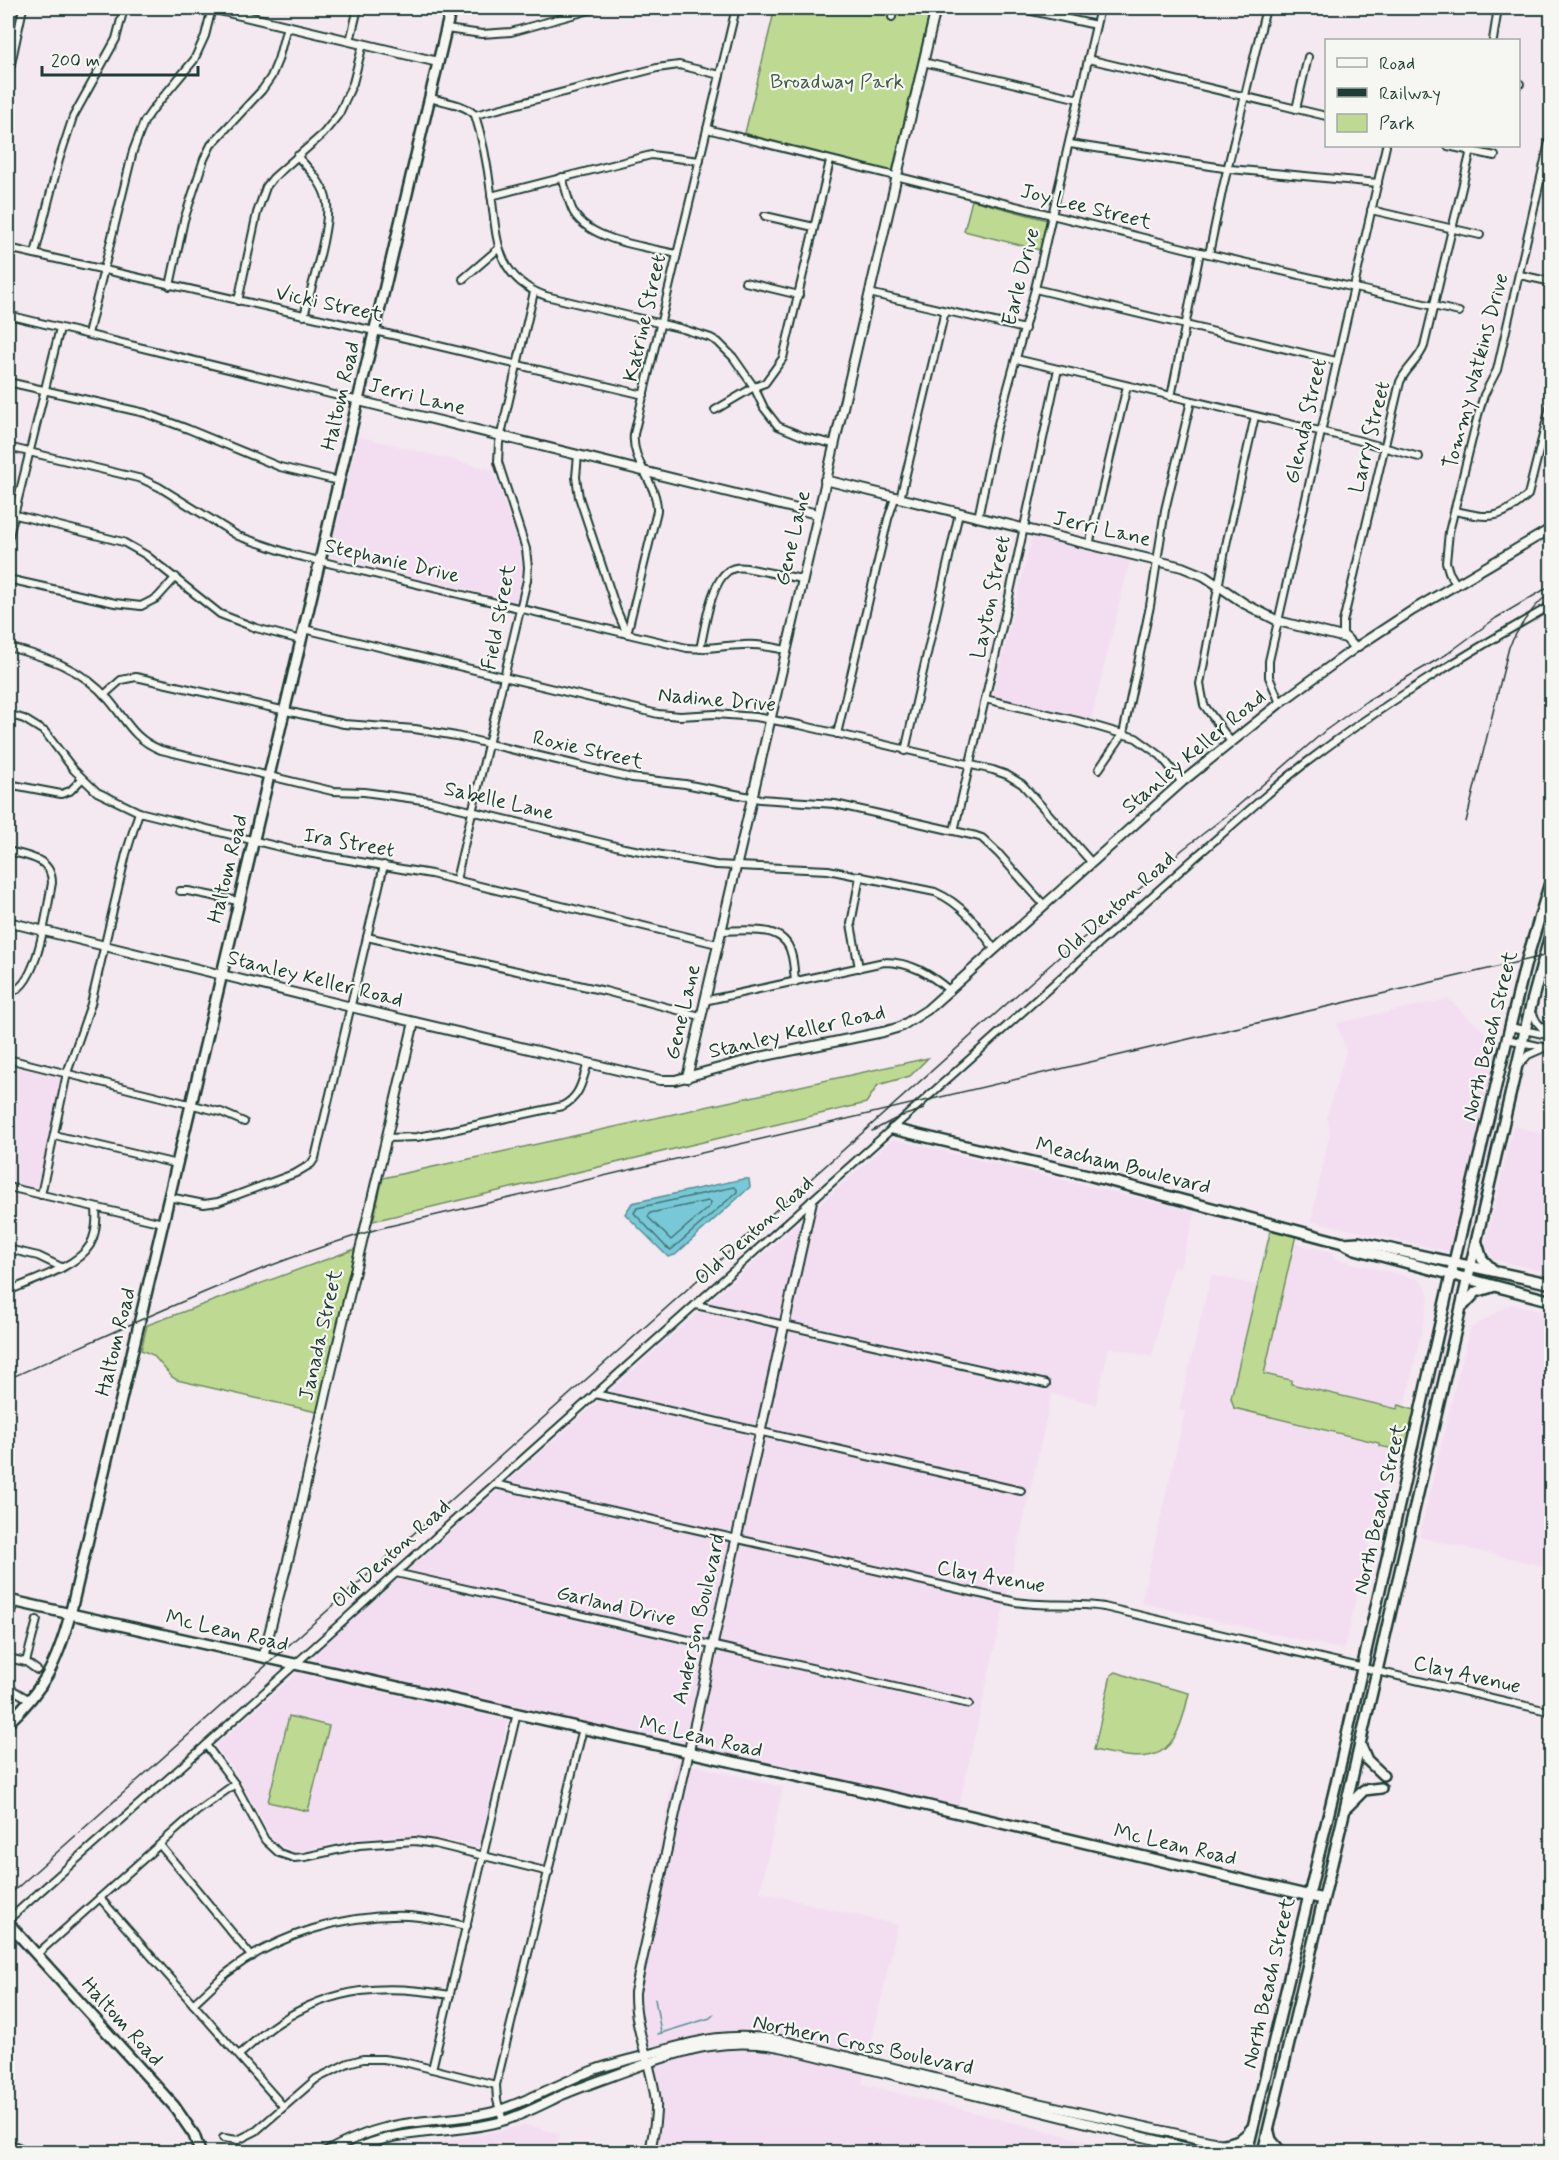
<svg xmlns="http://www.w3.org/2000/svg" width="1559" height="2160" font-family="Mynerve,sans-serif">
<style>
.built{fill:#f3def1}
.green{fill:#beda92;stroke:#6e8c63;stroke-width:1.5}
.water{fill:#79c8d7;stroke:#559096;stroke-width:1.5}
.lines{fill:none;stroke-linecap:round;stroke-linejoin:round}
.shore{stroke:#437575;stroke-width:1.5}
.stream{stroke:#559096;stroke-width:1.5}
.minor-casing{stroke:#1f3d34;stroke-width:10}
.tertiary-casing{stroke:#1f3d34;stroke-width:12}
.secondary-casing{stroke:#1f3d34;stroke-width:14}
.minor{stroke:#f6f6f2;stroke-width:6}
.tertiary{stroke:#f6f6f2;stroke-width:8}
.secondary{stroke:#f6f6f2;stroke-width:9}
.rail{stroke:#1f3d34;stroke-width:1.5}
.labels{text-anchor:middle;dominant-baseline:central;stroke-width:4.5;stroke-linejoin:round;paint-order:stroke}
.park-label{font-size:21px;fill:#3f5c47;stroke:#f6f6f2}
.street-label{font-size:21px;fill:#1f3d34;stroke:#f6f6f2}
</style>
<rect width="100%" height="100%" fill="#f4e8f1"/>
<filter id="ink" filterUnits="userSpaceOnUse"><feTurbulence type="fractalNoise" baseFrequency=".0167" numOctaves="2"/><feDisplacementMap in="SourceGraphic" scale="12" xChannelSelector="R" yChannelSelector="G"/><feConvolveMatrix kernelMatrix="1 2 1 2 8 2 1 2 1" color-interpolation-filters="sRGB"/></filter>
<g filter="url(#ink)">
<g class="built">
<polygon points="358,436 493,470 521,551 522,570 517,602 329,556"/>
<polygon points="1032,536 1130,560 1091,720 993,696"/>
<polygon points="1448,999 1499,1045 1451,1252 1311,1221 1330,1132 1327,1116 1346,1051 1337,1023"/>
<polygon points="8,1065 63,1078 37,1188 8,1181"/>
<polygon points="1513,1126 1551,1136 1551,1273 1494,1260 1485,1245"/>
<polygon points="893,1139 1196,1212 1180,1267 1173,1266 1152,1357 1109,1347 1096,1404 1052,1394 959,1806 391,1680 324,1665 316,1661 315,1653"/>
<polygon points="1294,1243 1332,1252 1335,1259 1418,1279 1426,1286 1429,1297 1405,1406 1399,1405 1398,1409 1290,1384 1291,1381 1264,1374"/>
<polygon points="1211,1275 1257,1285 1229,1406 1380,1443 1379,1446 1391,1449 1344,1650 1141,1603 1185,1412 1179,1410"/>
<polygon points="1511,1304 1551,1314 1551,1568 1419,1537 1457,1378 1471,1328"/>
<polygon points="297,1673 508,1720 479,1847 447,1840 405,1836 379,1837 332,1844 303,1851 292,1852 274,1840 233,1768 215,1746"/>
<polygon points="676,1761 783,1787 760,1892 898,1925 862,2084 1129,2152 642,2152 649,2123 650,2088 629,2002"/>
<polygon points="527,2125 560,2134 557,2145 594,2152 390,2152"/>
</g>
<g class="green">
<polygon points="775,8 894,8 929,15 892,172 772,142 745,133"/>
<polygon points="972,200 1047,220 1040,250 964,231"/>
<polygon points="928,1058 910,1076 878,1085 866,1103 373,1221 383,1178"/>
<polygon points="1274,1230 1296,1235 1264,1374 1291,1380 1291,1384 1397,1409 1399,1405 1417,1411 1407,1449 1404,1451 1379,1446 1379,1443 1234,1408 1231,1398 1270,1233"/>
<polygon points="355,1249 317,1412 177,1380 172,1377 153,1355 141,1350 147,1325"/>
<path d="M1116 1672 1139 1680 1189 1693C1175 1759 1158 1765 1094 1750L1111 1675Z"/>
<polygon points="289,1716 329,1726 308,1811 268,1802"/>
</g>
<polygon class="water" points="743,1179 749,1179 750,1187 675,1255 668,1257 625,1214 632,1203"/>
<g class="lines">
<g class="shore">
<polygon points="734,1187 737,1189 737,1192 671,1250 666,1247 634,1213 637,1208"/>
<polygon points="708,1201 711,1202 710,1206 671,1240 648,1217 650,1213"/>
</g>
<g class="stream">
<polyline points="655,1999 661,2032"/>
<polyline points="658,2034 710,2018 714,2014"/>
</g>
<defs>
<g id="minor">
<polyline points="1018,8 1096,25"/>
<polyline points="892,17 894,8"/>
<polyline points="446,29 482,34 511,32 597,8"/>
<polyline points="1493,40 1498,8"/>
<polyline points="350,41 358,8"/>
<polyline points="1088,59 1326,116"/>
<polyline points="923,62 1079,99"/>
<polyline points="8,78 23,8"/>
<polyline points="1518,84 1520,84"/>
<path d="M430 98C444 102 465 104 475 115"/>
<polyline points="1296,109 1308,57"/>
<path d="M475 115C483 140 488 168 491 193 497 238 495 278 546 296L683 329 711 338 718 342 733 357 754 387 764 408 778 426 807 438 834 444"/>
<polyline points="475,115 657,68 679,65 720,75"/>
<polyline points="707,129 1200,252 1459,312"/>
<polyline points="1070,144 1230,169 1378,183"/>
<polyline points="1448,146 1495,156"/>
<path d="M297 156C308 168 322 182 326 198 333 220 310 291 304 316"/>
<path d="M562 177C566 189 568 202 574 213 591 241 647 247 677 254"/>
<polyline points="491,196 651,155 700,161"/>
<polyline points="1371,210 1480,235"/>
<polyline points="765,216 814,227"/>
<polyline points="8,248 401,337 644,395"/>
<polyline points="35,254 59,160 73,117 116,39 124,8"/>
<polyline points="1209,254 1223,187 1266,8"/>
<polyline points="1520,275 1552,282"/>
<polyline points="463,279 498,249"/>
<polyline points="745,282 799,295"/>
<polyline points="170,286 184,220 204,159 211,145 262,90 271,77 278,60 287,26"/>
<polyline points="1035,289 1336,361"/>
<polyline points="869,293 1025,329"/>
<polyline points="238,301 257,213 266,187 273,178 323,134 339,114 353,83 363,44"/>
<polyline points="8,315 359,401"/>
<polyline points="88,334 133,151 144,122 153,109 194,60 205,36 212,8"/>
<polyline points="1016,359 1357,440 1419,457"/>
<polyline points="8,382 145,413 188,429 280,467 339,481"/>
<polyline points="1171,397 1200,252"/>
<polyline points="715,410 754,387 765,383 783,358 830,161"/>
<path d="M8 447 142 479 159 487 238 536 294 555 687 648C706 650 724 645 743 645 758 644 772 647 786 650"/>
<polyline points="578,455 576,477 579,497 617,611 627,634"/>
<polyline points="900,499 945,311"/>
<path d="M1455 511C1491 519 1499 520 1528 495L1552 399"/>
<polyline points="8,513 123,542 146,555 220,614 256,628 301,640"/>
<polyline points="978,518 996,431 1035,289 1100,8"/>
<polyline points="8,540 60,328"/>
<polyline points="1089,545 1127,386"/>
<polyline points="8,579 115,603 141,606 157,598 176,577"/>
<polyline points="1456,584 1449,572 1446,562 1449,532 1478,415 1484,395 1497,370 1552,129"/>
<polyline points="304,629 658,714 680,716 715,714 756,717 800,725 993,770 1007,775 1022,784 1092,863"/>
<path d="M627 634 657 511C658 483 631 463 634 434L736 8"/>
<path d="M1346 638 1343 633V622L1400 382C1406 368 1419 360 1424 346L1472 146"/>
<path d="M8 647C46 657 82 668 109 700 127 721 133 739 161 750L332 791 364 792 430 801 624 848 716 865 828 870 935 892C963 904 978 926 995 950"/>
<path d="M700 649C705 628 710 584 728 571 734 567 740 567 746 568L802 579"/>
<polyline points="104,695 121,680 136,677 344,724 415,729 456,736 632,778 685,784 760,799 835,804 976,836 982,838 998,853 1044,905"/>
<polyline points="985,699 1078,721 1136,738 1161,756 1182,782"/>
<polyline points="1280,703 1269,677 1269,661 1386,146"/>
<polyline points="8,714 24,719 45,732 74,770 97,792 139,812 296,851 431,874 717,944"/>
<polyline points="837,734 888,519 895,498"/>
<polyline points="1231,742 1204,705 1200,684 1226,545 1255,416"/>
<polyline points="905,751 959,513"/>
<polyline points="1099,769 1123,734 1150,606 1165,510 1191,401"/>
<polyline points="8,784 61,794 70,791 82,779"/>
<polyline points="954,831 1007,606 1058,369"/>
<path d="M8 851C27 856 52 858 52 883 47 907 38 992 8 992"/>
<polyline points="456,880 527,580 528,567 526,549 498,462 499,443 534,292"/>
<polyline points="180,891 188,891 238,901"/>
<path d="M720 931C743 931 784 923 791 953 794 962 794 972 795 982"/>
<polyline points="367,937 605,991 700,1016"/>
<polyline points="859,968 851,924 860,876"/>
<path d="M704 1001 884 962C911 962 930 974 950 991"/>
<polyline points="1530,1009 1537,1022 1548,1035"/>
<polyline points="1510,1027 1552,1036"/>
<polyline points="1507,1039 1552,1049"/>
<polyline points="8,1059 221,1112 244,1122"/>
<polyline points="1519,1065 1528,1055 1544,1048"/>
<polyline points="54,1135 177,1164"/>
<path d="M387 1138 417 1137 439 1133 562 1106C580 1098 582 1081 588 1063"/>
<polyline points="8,1187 163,1223"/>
<polyline points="41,1195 67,1073 91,1004 126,854 139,812"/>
<polyline points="169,1197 204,1204 218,1202 296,1173 311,1164 315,1158 384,865"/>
<polyline points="8,1249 38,1256 61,1267"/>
<path d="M8 1291C31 1281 77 1267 90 1245 96 1234 97 1220 96 1208"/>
<polyline points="696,1305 1046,1384"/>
<polyline points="595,1394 1021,1491"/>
<path d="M495 1484 1016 1602C1045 1607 1075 1602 1104 1607L1552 1712"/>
<polyline points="396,1573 969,1704"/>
<polyline points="8,1632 14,1602"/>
<polyline points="8,1658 26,1662 37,1670"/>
<polyline points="26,1662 37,1620"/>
<polyline points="8,1687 30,1700"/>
<polyline points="206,1745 235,1784 265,1840 279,1853 294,1858 305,1857 359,1845 415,1841 435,1844 549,1872"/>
<polyline points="160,1845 252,1957"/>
<polyline points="100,1898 283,2106"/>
<path d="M8 1920 206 1745 448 1526 1199 854C1234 824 1267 793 1303 765 1381 705 1466 654 1552 605"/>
<polyline points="36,1955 196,1812 235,1784"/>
<path d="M193 2004C204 1994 215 1983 227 1973 277 1934 345 1914 408 1916 428 1917 447 1922 467 1926"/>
<path d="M239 2055C252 2044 264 2032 278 2023 334 1986 386 1984 450 1995"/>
<polyline points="432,2069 517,1713"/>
<polyline points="496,2085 583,1728"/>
<polyline points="223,2138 238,2140 256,2131 316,2079 348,2063 363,2059 383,2059 404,2062 496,2085 497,2100 503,2121"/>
<polyline points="8,2143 30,2152"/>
</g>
<g id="tertiary">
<polyline points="211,8 438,62"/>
<polyline points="359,401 817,514"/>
<polyline points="825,480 1182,567 1204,576 1245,604 1278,621 1346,638 1355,648"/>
<polyline points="8,922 351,1007 660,1080 675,1080 760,1057 883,1032 900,1027 927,1010 1182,782 1280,703 1355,648 1413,610 1552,528"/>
<polyline points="687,1078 936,8"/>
<polyline points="263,1657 292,1545 328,1385 414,1022"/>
<path d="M326 2152C345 2142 364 2133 385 2128 420 2118 458 2121 493 2112 528 2102 559 2083 594 2070 610 2064 629 2060 646 2055 697 2041 727 2031 780 2040L1019 2099 1259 2152"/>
<path d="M349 2152C402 2126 446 2136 499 2122 521 2116 541 2105 562 2095 586 2085 610 2077 634 2068 686 2049 730 2036 785 2048L1204 2152"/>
<path d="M650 2152C653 2136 657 2119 656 2102 652 2064 634 2030 635 1992L812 1201"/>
</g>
<g id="secondary">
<polyline points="893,1129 1088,1175 1343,1243 1355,1249 1552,1301"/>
<polyline points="1343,1243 1359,1242 1552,1284"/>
<polyline points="1477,1243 1482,1259 1492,1269"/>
<polyline points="1464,1305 1476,1292 1492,1287"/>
<polyline points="8,1600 895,1798 1323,1899"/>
<path d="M8 1723C44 1689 57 1663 70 1615L451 8"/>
<polyline points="1360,1744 1367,1760 1383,1775"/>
<polyline points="1347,1807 1364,1790 1381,1788"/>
<polyline points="8,1923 174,2106 194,2135 200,2152"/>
<polyline points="1269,2132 1271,2140 1281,2152"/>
<path d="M1223 2144C1236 2142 1243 2140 1251 2129"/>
<polyline points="1247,2152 1338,1775 1454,1262 1510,1027 1525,966 1552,876"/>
<polyline points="1263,2152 1345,1809 1530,1009 1552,928"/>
</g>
</defs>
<use href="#minor" class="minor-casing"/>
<use href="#tertiary" class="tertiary-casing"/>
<use href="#secondary" class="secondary-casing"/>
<use href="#minor" class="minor"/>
<use href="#tertiary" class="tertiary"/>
<use href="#secondary" class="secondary"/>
<g class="rail">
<path d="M1466 822 1509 647C1519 627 1532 606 1550 593"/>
<polyline points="872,1131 899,1117 924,1109"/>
<path d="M8 1379C130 1325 252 1266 381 1228L1552 954"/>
<polyline points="8,1896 1067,950 1098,927 1182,850 1226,816 1326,730 1368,700 1447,654 1496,618 1552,585"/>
</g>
</g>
</g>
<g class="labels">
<g class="park-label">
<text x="837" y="82">Broadway Park</text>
</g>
<g class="street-label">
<text transform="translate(1086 207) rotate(14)">Joy Lee Street</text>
<text transform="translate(1021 277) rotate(-76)">Earle Drive</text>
<text transform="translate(329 304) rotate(12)">Vicki Street</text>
<text transform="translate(645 318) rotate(-77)">Katrine Street</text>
<text transform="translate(1476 371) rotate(-75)">Tommy Watkins Drive</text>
<text transform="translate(341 396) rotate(-77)">Haltom Road</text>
<text transform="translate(417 397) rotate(14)">Jerri Lane</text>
<text transform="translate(1306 421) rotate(-77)">Glenda Street</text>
<text transform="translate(1370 437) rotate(-76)">Larry Street</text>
<text transform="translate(1102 529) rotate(13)">Jerri Lane</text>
<text transform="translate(793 538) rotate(-77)">Gene Lane</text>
<text transform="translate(392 561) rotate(13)">Stephanie Drive</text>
<text transform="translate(991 597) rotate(-78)">Layton Street</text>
<text transform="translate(499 617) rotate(-79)">Field Street</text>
<text transform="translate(717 700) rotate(5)">Nadine Drive</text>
<text transform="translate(588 750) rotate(13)">Roxie Street</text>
<text transform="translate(1194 752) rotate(-40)">Stanley Keller Road</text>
<text transform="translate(499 801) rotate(13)">Sabelle Lane</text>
<text transform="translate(349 843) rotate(10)">Ira Street</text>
<text transform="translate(228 869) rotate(-76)">Haltom Road</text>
<text transform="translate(1116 906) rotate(-42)">Old Denton Road</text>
<text transform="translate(315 979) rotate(14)">Stanley Keller Road</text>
<text transform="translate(683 1012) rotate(-77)">Gene Lane</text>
<text transform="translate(797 1032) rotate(-13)">Stanley Keller Road</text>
<text transform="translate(1490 1036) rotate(-76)">North Beach Street</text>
<text transform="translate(1123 1166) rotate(14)">Meacham Boulevard</text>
<text transform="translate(754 1231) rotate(-42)">Old Denton Road</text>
<text transform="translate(321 1335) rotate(-77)">Janada Street</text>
<text transform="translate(116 1342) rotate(-76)">Haltom Road</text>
<text transform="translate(1380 1509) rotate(-77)">North Beach Street</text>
<text transform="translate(391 1554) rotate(-42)">Old Denton Road</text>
<text transform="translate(991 1577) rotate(10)">Clay Avenue</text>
<text transform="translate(616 1606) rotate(13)">Garland Drive</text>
<text transform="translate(699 1619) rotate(-77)">Anderson Boulevard</text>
<text transform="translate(227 1631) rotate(13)">Mc Lean Road</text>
<text transform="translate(1467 1675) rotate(13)">Clay Avenue</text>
<text transform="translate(701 1737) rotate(13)">Mc Lean Road</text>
<text transform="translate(1175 1845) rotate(13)">Mc Lean Road</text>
<text transform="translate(1269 1983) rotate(-77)">North Beach Street</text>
<text transform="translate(122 2022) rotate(48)">Haltom Road</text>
<text transform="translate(863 2045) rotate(12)">Northern Cross Boulevard</text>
</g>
</g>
<rect width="1559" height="2160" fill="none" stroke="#f6f6f2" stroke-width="30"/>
<rect x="15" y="15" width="1529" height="2130" fill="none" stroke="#1f3d34" stroke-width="2" filter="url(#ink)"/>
<rect x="1325" y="39" width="195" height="108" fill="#f6f6f2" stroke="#a0aca6" stroke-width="1.5"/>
<rect x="1337" y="58" width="30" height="9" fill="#f6f6f2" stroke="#a0aca6" stroke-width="1.5"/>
<text x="1379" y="69" font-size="18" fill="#1f3d34">Road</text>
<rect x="1337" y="88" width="30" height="9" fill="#1f3d34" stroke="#a0aca6" stroke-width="1.5"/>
<text x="1379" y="99" font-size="18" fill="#1f3d34">Railway</text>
<rect x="1337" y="114" width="30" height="18" fill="#beda92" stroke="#a0aca6" stroke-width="1.5"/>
<text x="1379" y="129" font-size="18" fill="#1f3d34">Park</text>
<path d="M42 66v9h156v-9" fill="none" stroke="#1f3d34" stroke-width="3"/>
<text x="51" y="66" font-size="18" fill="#1f3d34" stroke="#f6f6f2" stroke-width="4.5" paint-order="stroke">200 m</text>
</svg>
